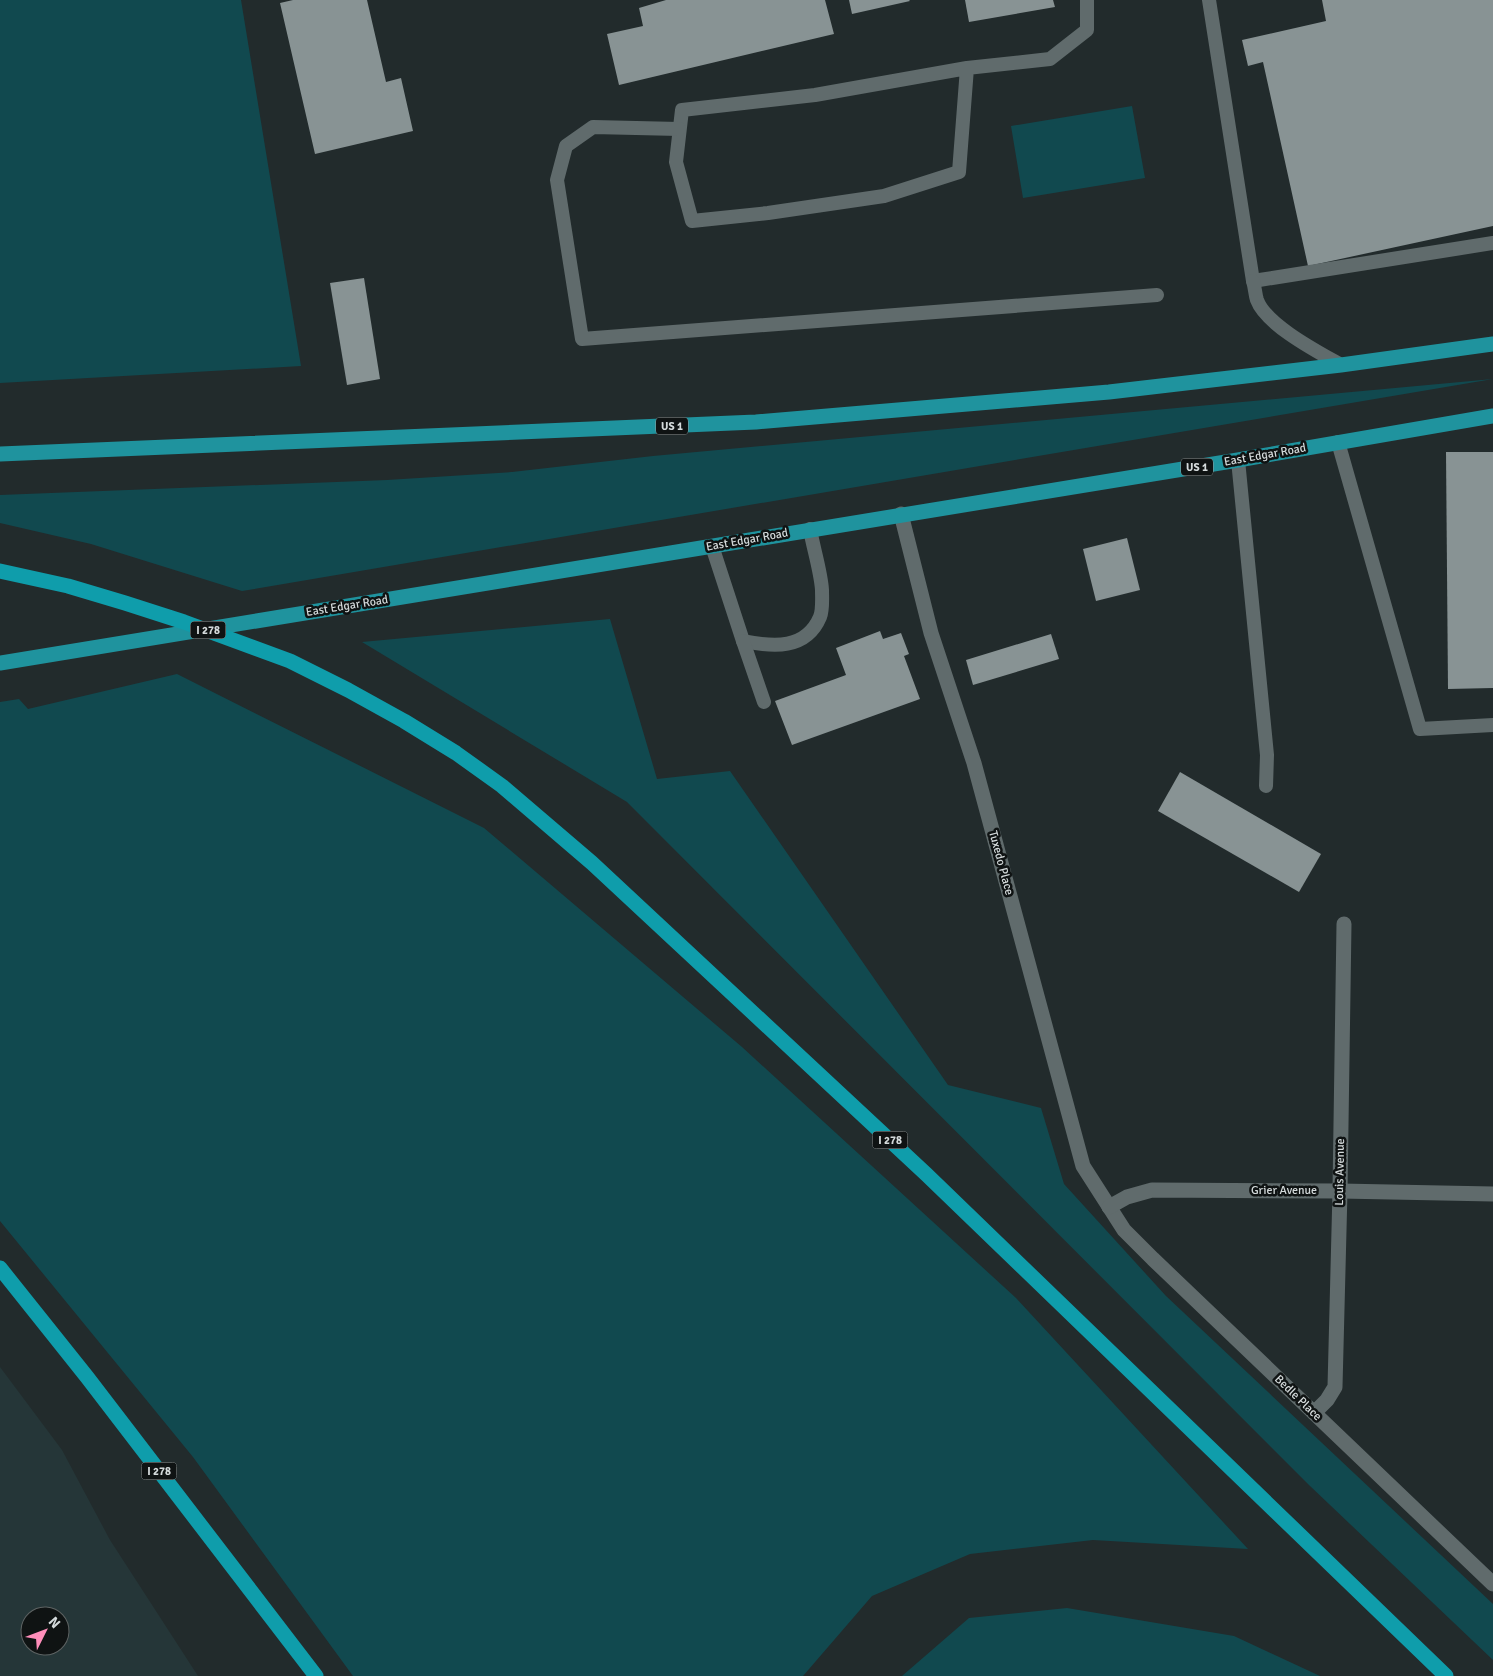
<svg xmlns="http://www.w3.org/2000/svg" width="1493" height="1676" font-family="Signika,sans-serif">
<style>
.built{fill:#253638;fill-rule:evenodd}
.green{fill:#11494f}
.building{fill:#889394}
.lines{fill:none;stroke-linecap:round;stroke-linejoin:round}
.service{stroke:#606b6c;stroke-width:14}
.minor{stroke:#606b6c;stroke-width:15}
.trunk{stroke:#1f939e;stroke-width:15}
.motorway{stroke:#0f9dab;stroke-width:15}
.labels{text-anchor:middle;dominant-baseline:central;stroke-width:5;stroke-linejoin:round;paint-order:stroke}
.shield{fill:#0f1313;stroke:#999e9f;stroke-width:1}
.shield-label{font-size:11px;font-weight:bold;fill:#d4dadb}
.street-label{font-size:12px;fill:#d4dadb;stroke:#0f1313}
</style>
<rect width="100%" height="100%" fill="#222b2c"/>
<path class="built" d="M0 1367 62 1450 110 1540 198 1676H0ZM30 1616H60V1646H30Z"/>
<g class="green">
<polygon points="0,0 241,0 301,366 0,383"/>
<polygon points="1132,106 1145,178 1023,198 1011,126"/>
<polygon points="1493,379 242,591 91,544 0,523 0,495 387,480 512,472 653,456"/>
<polygon points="610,619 657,779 730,771 948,1085 1041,1108 1064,1184 1166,1296 1493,1604 1493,1660 1309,1485 627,802 362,642"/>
<polygon points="177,674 484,828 742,1047 1016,1298 1248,1549 1093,1540 970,1554 872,1596 803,1676 353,1676 193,1457 0,1221 0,702 19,699 28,709"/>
<polygon points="1067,1608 1234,1636 1320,1676 902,1676 969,1618"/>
</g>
<g class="building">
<polygon points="293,0 367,0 386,82 401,78 413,131 315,154 280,3"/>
<polygon points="666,0 825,0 834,34 619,85 607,34 643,26 639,8"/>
<polygon points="849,0 909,0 910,1 852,14"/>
<polygon points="965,0 1053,0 1055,7 969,22"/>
<polygon points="1322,0 1493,0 1493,226 1308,266 1263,62 1248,66 1242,40 1326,21"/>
<polygon points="364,278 380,379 347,385 330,283"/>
<polygon points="1446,452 1493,452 1493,688 1448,689"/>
<polygon points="1127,538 1140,590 1096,601 1083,549"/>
<polygon points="880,631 883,639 901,633 909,654 904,656 920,699 792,745 775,701 846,675 836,648"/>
<polygon points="1051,634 1059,659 973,685 966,660"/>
<polygon points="1180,772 1321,854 1299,892 1158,811"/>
</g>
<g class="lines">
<g class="service">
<polyline points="1209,0 1253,281 1493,243"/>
<polyline points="967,68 959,172 884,196 768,213 692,221 676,162 682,110 815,95 967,68 1050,59 1087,30 1087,0"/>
<polyline points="679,129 593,127 566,146 557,180 582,339 1157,295"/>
<path d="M1253 281C1255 287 1255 294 1257 300 1266 325 1318 352 1341 365"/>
<polyline points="1338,442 1420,729 1493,725"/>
<polyline points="1238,460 1267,755 1266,786"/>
<path d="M712 546 743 641C773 647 806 650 820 617 823 610 822 598 822 590 821 572 813 547 810 529"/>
<polyline points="743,641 764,702"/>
</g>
<g class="minor">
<polyline points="901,514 931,633 974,763 1083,1166 1124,1230 1153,1259 1493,1584"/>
<polyline points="1109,1207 1127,1197 1152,1190 1340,1191 1493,1194"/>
<polyline points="1314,1413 1327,1400 1335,1387 1340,1191 1344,924"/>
</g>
<g class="trunk">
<polyline points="0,454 756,422 1109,392 1341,365 1493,344"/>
<polyline points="0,663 1238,460 1493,416"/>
</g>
<g class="motorway">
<polyline points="0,571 68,586 125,603 184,622 290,661 348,690 404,721 456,753 502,786 592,863 926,1174 1446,1676"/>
<polyline points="0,1268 87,1377 316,1676"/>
</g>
</g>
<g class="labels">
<g class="shield">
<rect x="656" y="417.5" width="32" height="17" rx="4"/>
<rect x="1181" y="458.5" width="32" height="17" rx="4"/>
<rect x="190.5" y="621.5" width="35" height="17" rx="4"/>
<rect x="872.5" y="1131.5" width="35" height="17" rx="4"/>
<rect x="141.5" y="1462.5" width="35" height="17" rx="4"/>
</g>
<g class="shield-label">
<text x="672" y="426">US 1</text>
<text x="1197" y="467">US 1</text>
<text x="208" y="630">I 278</text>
<text x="890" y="1140">I 278</text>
<text x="159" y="1471">I 278</text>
</g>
<g class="street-label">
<text transform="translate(1265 455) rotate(-10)">East Edgar Road</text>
<text transform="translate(747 540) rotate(-10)">East Edgar Road</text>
<text transform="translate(347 606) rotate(-9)">East Edgar Road</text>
<text transform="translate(1001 863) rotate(75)">Tuxedo Place</text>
<text transform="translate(1340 1172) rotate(-89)">Louis Avenue</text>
<text x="1284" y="1190">Grier Avenue</text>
<text transform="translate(1298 1398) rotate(44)">Bedle Place</text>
</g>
</g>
<g transform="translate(45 1631) rotate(48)"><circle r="24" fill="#0f1313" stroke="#5e6363"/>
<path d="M0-4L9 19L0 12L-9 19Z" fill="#ff8eba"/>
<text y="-8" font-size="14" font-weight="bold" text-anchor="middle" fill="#d4dadb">N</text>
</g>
</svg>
